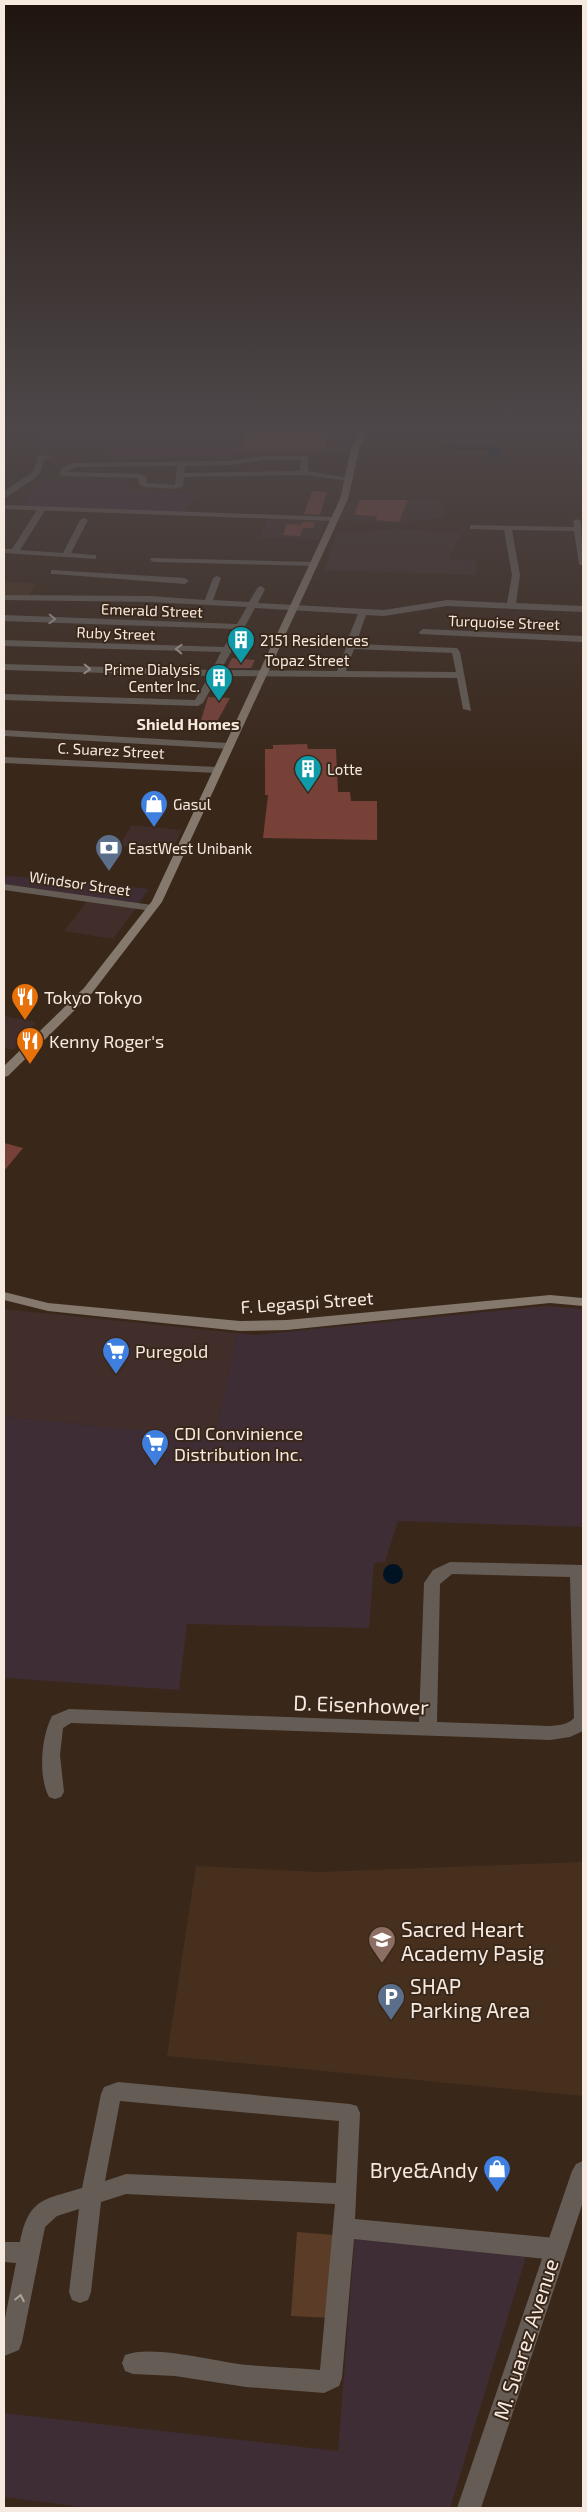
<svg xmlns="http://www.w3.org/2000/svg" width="587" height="2512" font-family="'Exo 2',sans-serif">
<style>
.commercial{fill:#412e2a}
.industrial{fill:#3f2d36}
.built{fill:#472f1d}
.green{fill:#5b3d27}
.water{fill:#001324}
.building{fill:#784138}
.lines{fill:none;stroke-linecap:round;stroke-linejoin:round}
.minor{fill:#655d55;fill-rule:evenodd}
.tertiary{fill:#655d55;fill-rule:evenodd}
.secondary{fill:#85786c;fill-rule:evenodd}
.oneway{stroke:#ada39a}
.labels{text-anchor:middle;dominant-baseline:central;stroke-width:4;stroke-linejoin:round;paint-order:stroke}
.far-street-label{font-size:15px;fill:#f5e9e0;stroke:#39271a}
.far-poi-label{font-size:15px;fill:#f5e9e0;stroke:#39271a;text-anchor:start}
.far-neighbourhood-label{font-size:16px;font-weight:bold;fill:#f5e9e0;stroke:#39271a}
.poi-label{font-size:18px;fill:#f5e9e0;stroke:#39271a;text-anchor:start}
.street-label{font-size:18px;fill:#f5e9e0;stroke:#39271a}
.near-street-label{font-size:21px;fill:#f5e9e0;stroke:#39271a}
.near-poi-label{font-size:21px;fill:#f5e9e0;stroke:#39271a;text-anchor:start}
</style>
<rect width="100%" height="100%" fill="#39271a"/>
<g class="commercial">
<polygon points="240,422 361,422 354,439 351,453 233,452 232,458 110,459 111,449 38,448 31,441 49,430 150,426 239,426"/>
<polygon points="349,500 441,500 446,517 402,523 340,520"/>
<polygon points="268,518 324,521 318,540 260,537"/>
<polygon points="399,529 461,533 448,559 477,561 476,575 324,570 337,533"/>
<polygon points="132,825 182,830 171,852 119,846"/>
<polygon points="87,901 136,908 113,939 64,931"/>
<polygon points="4,1016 36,1022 13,1050 4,1048"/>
<polygon points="4,1309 237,1333 215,1438 4,1416"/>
</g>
<g class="industrial">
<polygon points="41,481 127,481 123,491 195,494 187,512 22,506"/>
<polygon points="6,876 71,880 149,889 139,903 4,884"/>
<polygon points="546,1306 583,1309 583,1527 398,1521 385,1562 374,1563 369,1628 187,1624 179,1690 6,1678 4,1683 4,1416 215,1438 237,1333 255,1335"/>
<polygon points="355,2235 528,2250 450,2508 90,2508 4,2497 4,2413 338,2451"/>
</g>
<g class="built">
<polygon points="4,582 36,583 29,595 4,595"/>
<polygon points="583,1862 583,2096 167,2056 196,1866 318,1872"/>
</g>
<polygon class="green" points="297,2232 335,2235 331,2318 291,2316"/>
<g class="water">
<polygon points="443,446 500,447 501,457 489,457 488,450 443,449"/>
<circle cx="393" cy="1574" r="10"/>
</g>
<g class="building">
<polygon points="245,423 331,423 331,433 326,433 326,449 242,449"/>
<polygon points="312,491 327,492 320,515 304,514"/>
<polygon points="359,500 408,500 399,522 376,520 377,516 355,515"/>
<polygon points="302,522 315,522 313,528 303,528 300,536 283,535 287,524 301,525"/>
<polygon points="232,658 255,660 251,668 227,668"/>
<polygon points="208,697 230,698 213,729 198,730"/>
<polygon points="307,744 308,749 336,749 338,792 350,792 351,801 377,801 377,840 263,838 268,795 265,795 265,749 273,749 273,745"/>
<polygon points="4,1143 23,1148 4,1171"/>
</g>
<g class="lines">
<g class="minor">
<polygon points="47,455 51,457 44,460 40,473 34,479 4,499 4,493 7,489 33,472 38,456"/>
<path d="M263 456H308V471L354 479 350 481 304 475 184 477 183 486 176 489 143 487 139 484 138 478 63 476 59 474 62 467 74 463 231 461ZM263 460H301L300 471 184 473 185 466 231 465ZM177 466 175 485 147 483 146 476 139 474 68 472 75 467Z"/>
<polygon points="39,507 46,509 20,550 63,553 80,520 84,518 88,520 71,553 93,555 96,555 96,559 4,553 4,549 12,549"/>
<path d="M577 519 581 521 583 566 579 564 574 531 512 530 520 575 516 603 583 606V612L447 606 384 616 366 615 356 644 457 648 460 652 471 711 463 709 457 678 218 676 203 703 198 706 4 700V694L195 700 209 676 4 670V664L212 670 221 652 4 646V640L224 647 234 629 4 621V615L237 624 247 607 150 602 4 600V595L150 596 205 600 213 578 217 576 221 578 213 600 249 602 258 587 261 586 265 589 258 603 384 610 447 600 507 603 512 575 504 530 473 529H470V525L574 527 573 521ZM255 608 358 614 345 646 346 648 337 671 221 670ZM354 649 452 653 456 672 346 671Z"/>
<polygon points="151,558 314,562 318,564 314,566 154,562 150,560"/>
<polygon points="51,570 185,578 189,581 185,584 54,574 51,574"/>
<polygon points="423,629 583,636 583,642 420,634 419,632"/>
<polygon points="4,730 229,743 234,746 229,749 4,736"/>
<polygon points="4,757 217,767 222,770 217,773 4,763"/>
<polygon points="4,884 152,905 157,908 152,911 4,890"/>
<path d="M450 1562 583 1565V1731L570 1737 550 1740 71 1723 63 1728 60 1755 64 1792 61 1797 55 1799 49 1797C38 1776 41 1737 52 1716L69 1709 419 1722 424 1583 433 1570ZM452 1574 570 1577 574 1718C568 1725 559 1725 550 1726L437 1722 440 1584Z"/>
<path d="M118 2082 350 2104 357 2106 360 2113 355 2219 555 2238 563 2242 566 2249 563 2256 555 2260 354 2239 342 2378 339 2386 324 2393 246 2387 175 2376 133 2374 125 2371 122 2363 125 2355C153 2344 216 2362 247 2365 271 2367 296 2368 320 2370L335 2204 126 2194 101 2202 91 2292 88 2300 80 2303 72 2300 69 2292 79 2209 57 2216 45 2227 22 2342 19 2350 4 2356V2323L16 2263 4 2262V2242H20C29 2198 43 2200 82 2188L101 2094 104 2087ZM120 2101 339 2121 336 2183 126 2174 105 2181Z"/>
</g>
<g class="tertiary">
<polygon points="4,505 334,517 338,519 334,521 4,509"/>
<polygon points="583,2161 583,2202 481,2508 457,2508 572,2171 576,2164"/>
</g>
<g class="secondary">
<polygon points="363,422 371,422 359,450 348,499 162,902 92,993 8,1076 4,1077 4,1066 84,988 152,901 340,499 351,450"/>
<polygon points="4,1292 48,1303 240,1321 287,1320 550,1295 583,1298 583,1306 550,1303 287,1330 240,1331 48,1311 4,1300"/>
</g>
</g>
<defs><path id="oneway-chevron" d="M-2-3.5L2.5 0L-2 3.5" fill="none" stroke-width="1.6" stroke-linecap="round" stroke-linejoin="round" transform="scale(1.25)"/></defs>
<g class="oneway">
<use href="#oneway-chevron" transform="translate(52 619) rotate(2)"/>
<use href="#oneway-chevron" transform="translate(179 649) rotate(-178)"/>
<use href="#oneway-chevron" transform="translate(87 669) rotate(2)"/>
<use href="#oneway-chevron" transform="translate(20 2298) rotate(-79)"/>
</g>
<linearGradient id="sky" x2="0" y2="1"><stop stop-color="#1f150e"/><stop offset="0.55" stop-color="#4e4749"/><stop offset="1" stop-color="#4e4749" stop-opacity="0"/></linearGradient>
<rect width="587" height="774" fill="url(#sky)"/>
<defs>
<symbol id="building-pin" viewBox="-11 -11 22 30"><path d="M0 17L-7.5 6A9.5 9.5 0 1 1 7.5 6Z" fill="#0f9aa8" stroke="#39271a"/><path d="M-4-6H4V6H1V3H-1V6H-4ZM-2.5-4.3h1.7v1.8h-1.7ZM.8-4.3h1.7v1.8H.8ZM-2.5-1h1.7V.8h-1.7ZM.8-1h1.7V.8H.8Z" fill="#fff"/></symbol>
<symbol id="shop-pin" viewBox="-11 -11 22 30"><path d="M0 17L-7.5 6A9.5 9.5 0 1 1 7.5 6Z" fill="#3f7fe0" stroke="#39271a"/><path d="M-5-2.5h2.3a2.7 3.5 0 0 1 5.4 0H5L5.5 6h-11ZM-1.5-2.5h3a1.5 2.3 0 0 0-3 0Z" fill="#fff"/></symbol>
<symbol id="bank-pin" viewBox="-11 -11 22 30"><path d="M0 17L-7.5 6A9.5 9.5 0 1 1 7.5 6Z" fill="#5c6f8a" stroke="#39271a"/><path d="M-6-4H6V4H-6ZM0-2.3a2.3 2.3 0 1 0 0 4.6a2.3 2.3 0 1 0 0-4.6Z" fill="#fff"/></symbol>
<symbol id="restaurant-pin" viewBox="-11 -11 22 30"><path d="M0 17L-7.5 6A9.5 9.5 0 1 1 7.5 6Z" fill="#e8710a" stroke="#39271a"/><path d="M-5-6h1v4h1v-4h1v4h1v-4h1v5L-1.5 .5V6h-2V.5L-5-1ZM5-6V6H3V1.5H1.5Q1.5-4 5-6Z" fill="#fff"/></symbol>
<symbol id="supermarket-pin" viewBox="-11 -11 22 30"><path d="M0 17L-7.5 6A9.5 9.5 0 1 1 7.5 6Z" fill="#3f7fe0" stroke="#39271a"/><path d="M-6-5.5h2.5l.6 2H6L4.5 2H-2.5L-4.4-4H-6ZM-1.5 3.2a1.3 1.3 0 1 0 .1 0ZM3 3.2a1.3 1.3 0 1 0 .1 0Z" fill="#fff"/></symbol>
<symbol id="school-pin" viewBox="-11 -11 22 30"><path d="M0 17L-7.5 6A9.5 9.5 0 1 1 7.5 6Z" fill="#8d6e63" stroke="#39271a"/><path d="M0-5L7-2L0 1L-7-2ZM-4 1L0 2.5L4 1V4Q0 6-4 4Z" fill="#fff"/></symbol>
<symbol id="parking-pin" viewBox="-11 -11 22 30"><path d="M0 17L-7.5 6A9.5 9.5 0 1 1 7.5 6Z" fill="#5c6f8a" stroke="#39271a"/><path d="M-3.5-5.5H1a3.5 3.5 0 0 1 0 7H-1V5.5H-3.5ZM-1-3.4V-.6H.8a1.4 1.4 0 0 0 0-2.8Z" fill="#fff"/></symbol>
</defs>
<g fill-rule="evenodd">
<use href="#building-pin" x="225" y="624" width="32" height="43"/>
<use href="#building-pin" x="203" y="662" width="32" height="43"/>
<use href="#building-pin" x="292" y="753" width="32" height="43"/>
<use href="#shop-pin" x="138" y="788" width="32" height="43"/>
<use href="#bank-pin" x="93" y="832" width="32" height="43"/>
<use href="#restaurant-pin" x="9" y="981" width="32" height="43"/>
<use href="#restaurant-pin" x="14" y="1025" width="32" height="43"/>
<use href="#supermarket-pin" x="100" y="1335" width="32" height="43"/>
<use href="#supermarket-pin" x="139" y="1427" width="32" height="43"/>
<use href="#school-pin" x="366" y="1924" width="32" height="43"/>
<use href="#parking-pin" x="375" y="1981" width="32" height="43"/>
<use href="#shop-pin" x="481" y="2153" width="32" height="43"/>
</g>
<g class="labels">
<g class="far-street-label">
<text transform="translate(152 610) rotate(2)">Emerald Street</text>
<text transform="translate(504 622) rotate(2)">Turquoise Street</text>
<text transform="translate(116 633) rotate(2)">Ruby Street</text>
<text x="307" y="660">Topaz Street</text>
<text transform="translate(111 750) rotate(3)">C. Suarez Street</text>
<text transform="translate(80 883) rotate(8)">Windsor Street</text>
</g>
<g class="far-poi-label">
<text x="260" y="640">2151 Residences</text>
<text x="200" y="669" text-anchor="end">Prime Dialysis<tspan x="200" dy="17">Center Inc.</tspan></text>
<text x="327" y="769">Lotte</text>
<text x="173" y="804">Gasul</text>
<text x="128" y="848">EastWest Unibank</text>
</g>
<g class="far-neighbourhood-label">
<text x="188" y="723">Shield Homes</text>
</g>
<g class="poi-label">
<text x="44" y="997">Tokyo Tokyo</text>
<text x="49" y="1041">Kenny Roger's</text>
<text x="135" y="1351">Puregold</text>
<text x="174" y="1433">CDI Convinience<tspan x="174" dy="21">Distribution Inc.</tspan></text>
</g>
<g class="street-label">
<text transform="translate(307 1302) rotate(-4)">F. Legaspi Street</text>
</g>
<g class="near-street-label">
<text transform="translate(361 1704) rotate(2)">D. Eisenhower</text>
<text transform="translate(525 2339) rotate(-72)">M. Suarez Avenue</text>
</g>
<g class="near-poi-label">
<text x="401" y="1928">Sacred Heart<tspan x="401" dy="24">Academy Pasig</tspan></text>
<text x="410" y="1985">SHAP<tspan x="410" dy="24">Parking Area</tspan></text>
<text x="478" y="2169" text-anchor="end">Brye&amp;Andy</text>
</g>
</g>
<rect width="587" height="2512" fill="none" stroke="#f5e9e0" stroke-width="10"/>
</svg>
